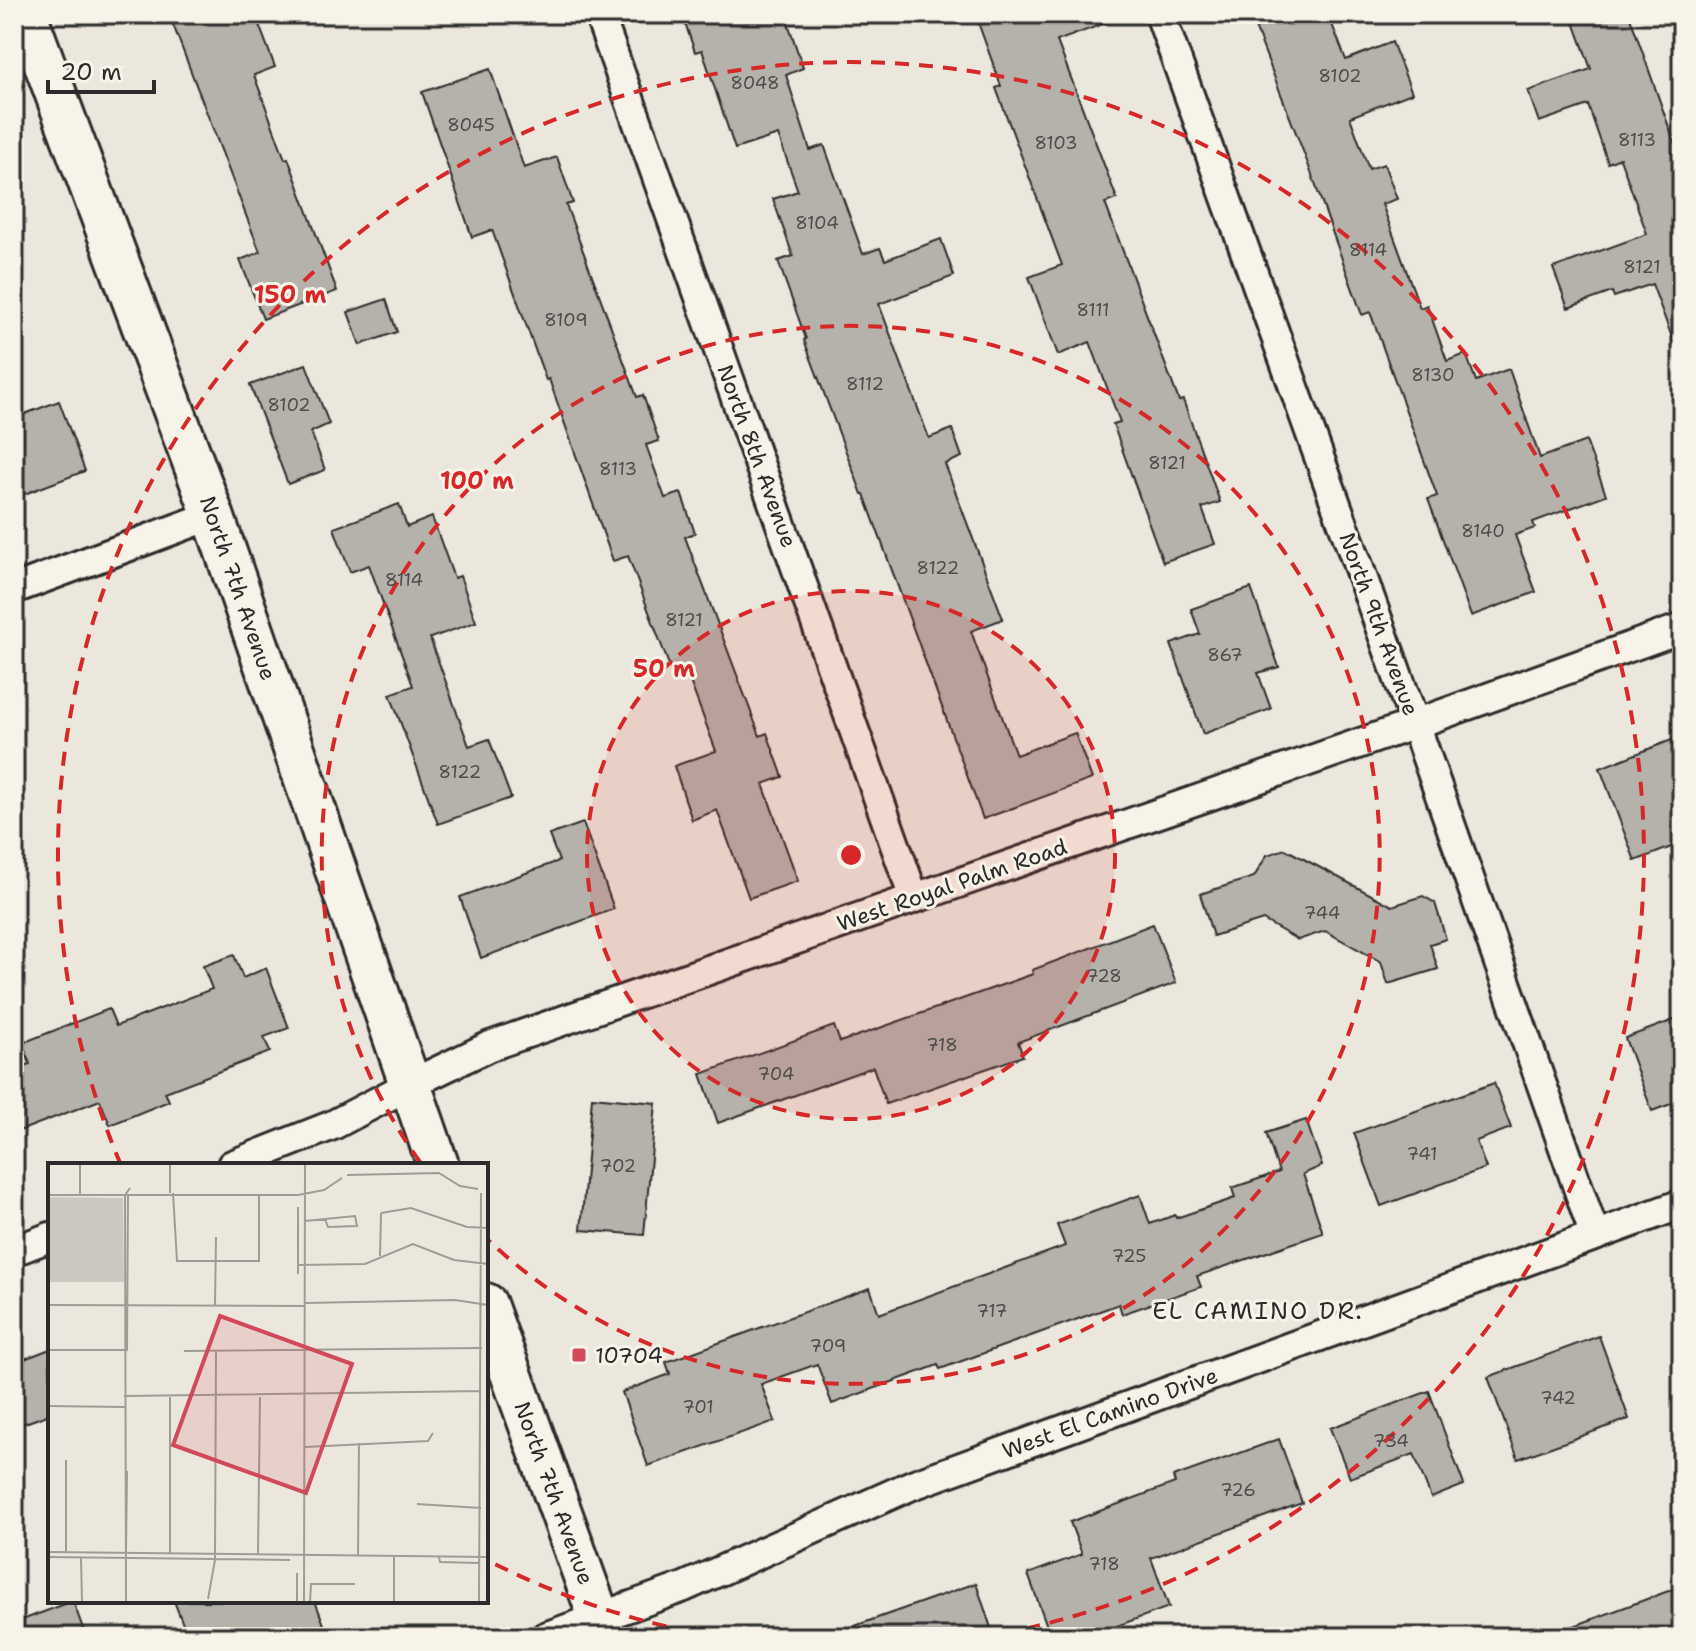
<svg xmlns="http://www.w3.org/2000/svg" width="1696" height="1651" font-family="'Shantell Sans',sans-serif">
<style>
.building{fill:#b5b2ab;stroke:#2b2b2b;stroke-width:2}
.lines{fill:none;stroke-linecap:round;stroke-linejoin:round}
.street-casing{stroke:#2b2b2b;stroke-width:34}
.secondary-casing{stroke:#2b2b2b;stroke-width:46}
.street{stroke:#f7f3e8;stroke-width:28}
.secondary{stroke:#f7f3e8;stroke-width:40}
.ring{fill:none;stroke:#d62828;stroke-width:4;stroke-dasharray:14 10}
.poi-dot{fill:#d1495b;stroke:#f7f3e8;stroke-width:3}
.labels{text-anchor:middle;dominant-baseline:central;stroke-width:6;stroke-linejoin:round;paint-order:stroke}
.number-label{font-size:18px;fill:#4e4d4b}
.street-label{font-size:22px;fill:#2b2b2b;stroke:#f7f3e8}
.poi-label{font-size:22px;fill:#2b2b2b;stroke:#f7f3e8;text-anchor:start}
.neighbourhood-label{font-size:24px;letter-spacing:2px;fill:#2b2b2b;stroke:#f7f3e8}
.inset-road{fill:none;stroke:#9e9c96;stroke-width:2}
.view{fill:#d1495b;fill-opacity:0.15;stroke:#d1495b;stroke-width:4}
.inset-edge{fill:none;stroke:#2b2b2b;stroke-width:4}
.centre{fill:#d62828;stroke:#f7f3e8;stroke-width:4}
.ring-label{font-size:24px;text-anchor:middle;font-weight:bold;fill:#d62828;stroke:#f7f3e8;stroke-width:6;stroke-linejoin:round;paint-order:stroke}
</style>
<rect width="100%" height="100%" fill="#ebe7dd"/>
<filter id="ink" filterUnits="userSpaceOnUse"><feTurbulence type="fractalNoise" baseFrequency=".0125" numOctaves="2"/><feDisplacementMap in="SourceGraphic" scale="16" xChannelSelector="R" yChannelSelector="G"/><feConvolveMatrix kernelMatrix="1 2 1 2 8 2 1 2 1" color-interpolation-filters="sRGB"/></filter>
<g filter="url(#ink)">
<g class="building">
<polygon points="169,14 255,14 275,67 254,75 285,159 288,158 337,291 263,319 240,260 260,252"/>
<polygon points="682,14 785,14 803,68 786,75 810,150 824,145 863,254 880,248 885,260 941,239 954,276 879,304 929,438 952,429 962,457 945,464 1003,619 971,631 1016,755 1075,733 1092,779 983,819 864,494 862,494 804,340 806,339 778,261 793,256 773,199 798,191 778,135 735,149 702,50 695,52"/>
<polygon points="975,14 1121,14 1122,17 1057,41 1117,199 1105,203 1179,401 1183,400 1220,502 1202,508 1215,544 1163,562 1113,424 1120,422 1090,342 1058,355 1029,277 1062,265 996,88 1001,86"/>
<polygon points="1250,14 1328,14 1346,60 1392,42 1412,93 1350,117 1369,169 1384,164 1397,199 1382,204 1420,308 1427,305 1447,361 1466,354 1476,381 1509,369 1540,458 1586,441 1606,495 1533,522 1535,528 1515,535 1536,592 1471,616 1428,499 1437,496 1370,312 1362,315 1308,164"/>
<polygon points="1571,14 1629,14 1682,164 1682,355 1679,356 1652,284 1614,297 1612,292 1568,308 1553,268 1647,234 1620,158 1608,163 1588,105 1539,122 1528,91 1591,69"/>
<polygon points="490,69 524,168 557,157 573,203 566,205 637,397 643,395 659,441 646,445 665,498 681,493 695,533 685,537 760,736 767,733 783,777 763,784 798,881 749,898 717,810 692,820 674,766 716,751 685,668 672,673 628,556 613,561 549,379 546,380 492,230 472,237 422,92"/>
<polygon points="386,299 397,332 360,345 348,312"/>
<polygon points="306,364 329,424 311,432 325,470 288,484 250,385"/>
<polygon points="59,401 85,471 14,498 14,418"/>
<polygon points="399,504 407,527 432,517 454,578 460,576 476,622 430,638 469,746 489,739 511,798 438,824 390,694 413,686 369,565 350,572 334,528"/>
<polygon points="1251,588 1279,667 1258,673 1271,709 1203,734 1171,644 1200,634 1191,609"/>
<polygon points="1674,739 1682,761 1682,843 1635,861 1600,768"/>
<polygon points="583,823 614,909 481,958 460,897 559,861 549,835"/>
<polygon points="1285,849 1392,906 1423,896 1435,903 1446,939 1430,944 1438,969 1388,984 1381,962 1325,931 1298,940 1263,920 1213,936 1200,894 1254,877 1267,855"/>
<polygon points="1153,924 1176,983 1018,1042 1023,1056 886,1104 873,1067 718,1123 701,1074 834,1026 840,1042 1033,974 1032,970"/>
<polygon points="234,955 243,978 266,968 289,1028 264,1037 270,1052 165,1092 169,1101 110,1125 100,1100 14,1133 14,1070 30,1064 22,1043 109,1009 116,1026 212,989 203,966"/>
<polygon points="1682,1017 1682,1100 1652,1111 1625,1038"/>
<polygon points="1494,1083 1511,1128 1476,1141 1486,1168 1381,1206 1354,1133"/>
<polygon points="592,1097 656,1103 644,1235 581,1230"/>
<polygon points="1306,1120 1322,1166 1303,1174 1323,1233 1197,1276 1201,1287 1122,1314 1119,1304 940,1369 938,1365 832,1404 817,1364 761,1384 775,1421 648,1466 622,1392 670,1374 666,1362 870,1288 879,1314 1065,1246 1057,1225 1140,1195 1150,1224 1175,1215 1176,1218 1235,1198 1232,1188 1279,1172 1266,1133"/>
<polygon points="1599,1336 1629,1419 1518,1459 1488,1377"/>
<polygon points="50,1349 50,1414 14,1427 14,1363"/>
<polygon points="1429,1391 1464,1485 1431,1498 1414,1454 1350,1478 1330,1428"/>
<polygon points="1279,1439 1302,1503 1151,1558 1169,1607 1087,1637 1051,1637 1028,1574 1082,1554 1070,1522 1175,1483 1173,1477"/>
<polygon points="976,1583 994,1637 836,1637 835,1633"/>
<polygon points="1682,1586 1682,1637 1553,1637 1552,1634"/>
<polygon points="73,1601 86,1637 14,1637 14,1623"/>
<polygon points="174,1601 315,1601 326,1630 306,1637 188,1637"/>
</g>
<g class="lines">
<defs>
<g id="street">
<polyline points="599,14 914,898"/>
<polyline points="1160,14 1415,724 1595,1236"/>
<polyline points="14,589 213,515"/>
<polyline points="232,1165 333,1125 411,1084 490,1046 1415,724 1682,628"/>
<polyline points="14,1251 50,1237"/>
<polyline points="545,1637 684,1587 912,1485 1682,1204"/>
</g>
<g id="secondary">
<polyline points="26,14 213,515 438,1165"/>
<polyline points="486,1304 606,1637"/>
</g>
</defs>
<use href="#street" class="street-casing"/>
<use href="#secondary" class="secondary-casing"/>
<use href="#street" class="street"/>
<use href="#secondary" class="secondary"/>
</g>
</g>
<circle cx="851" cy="855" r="264" fill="#d62828" fill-opacity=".12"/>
<g class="ring">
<circle cx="851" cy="855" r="264"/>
<path d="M420 1162A529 529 0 1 1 487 1239"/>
<path d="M713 1636A793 793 0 0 1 491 1562M121 1165A793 793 0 1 1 989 1636"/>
</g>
<rect class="poi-dot" x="571" y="1347" width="16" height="16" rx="4"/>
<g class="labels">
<g class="number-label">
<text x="1340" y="76">8102</text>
<text x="755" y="83">8048</text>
<text x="471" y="125">8045</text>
<text x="1637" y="140">8113</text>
<text x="1056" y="143">8103</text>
<text x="817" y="223">8104</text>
<text x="1368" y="250">8114</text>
<text x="1642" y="267">8121</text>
<text x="1093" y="310">8111</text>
<text x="566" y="320">8109</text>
<text x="1433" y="375">8130</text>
<text x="865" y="384">8112</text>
<text x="289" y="405">8102</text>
<text x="1167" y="463">8121</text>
<text x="618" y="469">8113</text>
<text x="1483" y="531">8140</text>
<text x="938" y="568">8122</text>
<text x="404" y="580">8114</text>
<text x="684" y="620">8121</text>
<text x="1225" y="655">867</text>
<text x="460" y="772">8122</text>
<text x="1322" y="913">744</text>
<text x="1104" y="976">728</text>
<text x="942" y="1045">718</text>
<text x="776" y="1074">704</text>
<text x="1422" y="1154">741</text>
<text x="618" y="1166">702</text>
<text x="1129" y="1256">725</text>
<text x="992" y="1311">717</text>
<text x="828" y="1346">709</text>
<text x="1558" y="1398">742</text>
<text x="698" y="1407">701</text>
<text x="1391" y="1441">734</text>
<text x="1238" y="1490">726</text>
<text x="1104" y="1564">718</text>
</g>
<g class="street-label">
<text transform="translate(757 456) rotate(70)">North 8th Avenue</text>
<text transform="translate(238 588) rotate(71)">North 7th Avenue</text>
<text transform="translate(1379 624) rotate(70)">North 9th Avenue</text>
<text transform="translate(952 885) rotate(-19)">West Royal Palm Road</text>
<text transform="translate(1110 1413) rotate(-20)">West El Camino Drive</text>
<text transform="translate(554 1493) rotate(70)">North 7th Avenue</text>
</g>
<g class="poi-label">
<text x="595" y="1355">10704</text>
</g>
<g class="neighbourhood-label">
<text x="1258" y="1311">EL CAMINO DR.</text>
</g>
</g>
<g transform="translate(48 1163)">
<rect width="440" height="440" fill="#ebe7dd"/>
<path d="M0 34 75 35 76 119H0Z" fill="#cbc8bf"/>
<path class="inset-road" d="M299 12 391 10 412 23 430 26M122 30V1M125 30 129 98H211V32M0 32H250L276 27 294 15M32 32V1M333 50 363 45 419 64 440 65M257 58 307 53 309 63 280 64 277 56M332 93 333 50M250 102 317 101 365 81 406 97 440 101M250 111V44M257 140 407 137 440 142M0 142 257 143M167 142 168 74M0 187H77M79 188 80 31M136 188 434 185M76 233 433 228M0 243 77 244M257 284 380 278 385 270M369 341 433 345M78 388 79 308M0 389 440 394M18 389V297M122 391V234M210 391 212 234M310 392 311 280M0 394 242 397M346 394V439M391 394 392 399 431 400M33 395 34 439M249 410V439M160 436 167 397 168 188M78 439 77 32 82 25M133 439H196M256 439 257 1M262 439 263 421H307M431 439 433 30"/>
<path class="view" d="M172 153 304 201 258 330 125 282Z"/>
<rect width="440" height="440" class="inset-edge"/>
</g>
<circle cx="851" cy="855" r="12" class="centre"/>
<g class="ring-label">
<text x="290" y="303">150 m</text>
<text x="477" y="489">100 m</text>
<text x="664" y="677">50 m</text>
</g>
<rect width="1696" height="1651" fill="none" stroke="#f7f3e8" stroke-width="48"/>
<rect x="24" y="24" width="1648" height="1603" fill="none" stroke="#2b2b2b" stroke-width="3" filter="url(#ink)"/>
<path d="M48 80v12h106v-12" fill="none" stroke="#2b2b2b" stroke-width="4"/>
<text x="60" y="80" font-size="24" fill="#2b2b2b" stroke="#f7f3e8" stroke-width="6" paint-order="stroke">20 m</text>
</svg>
